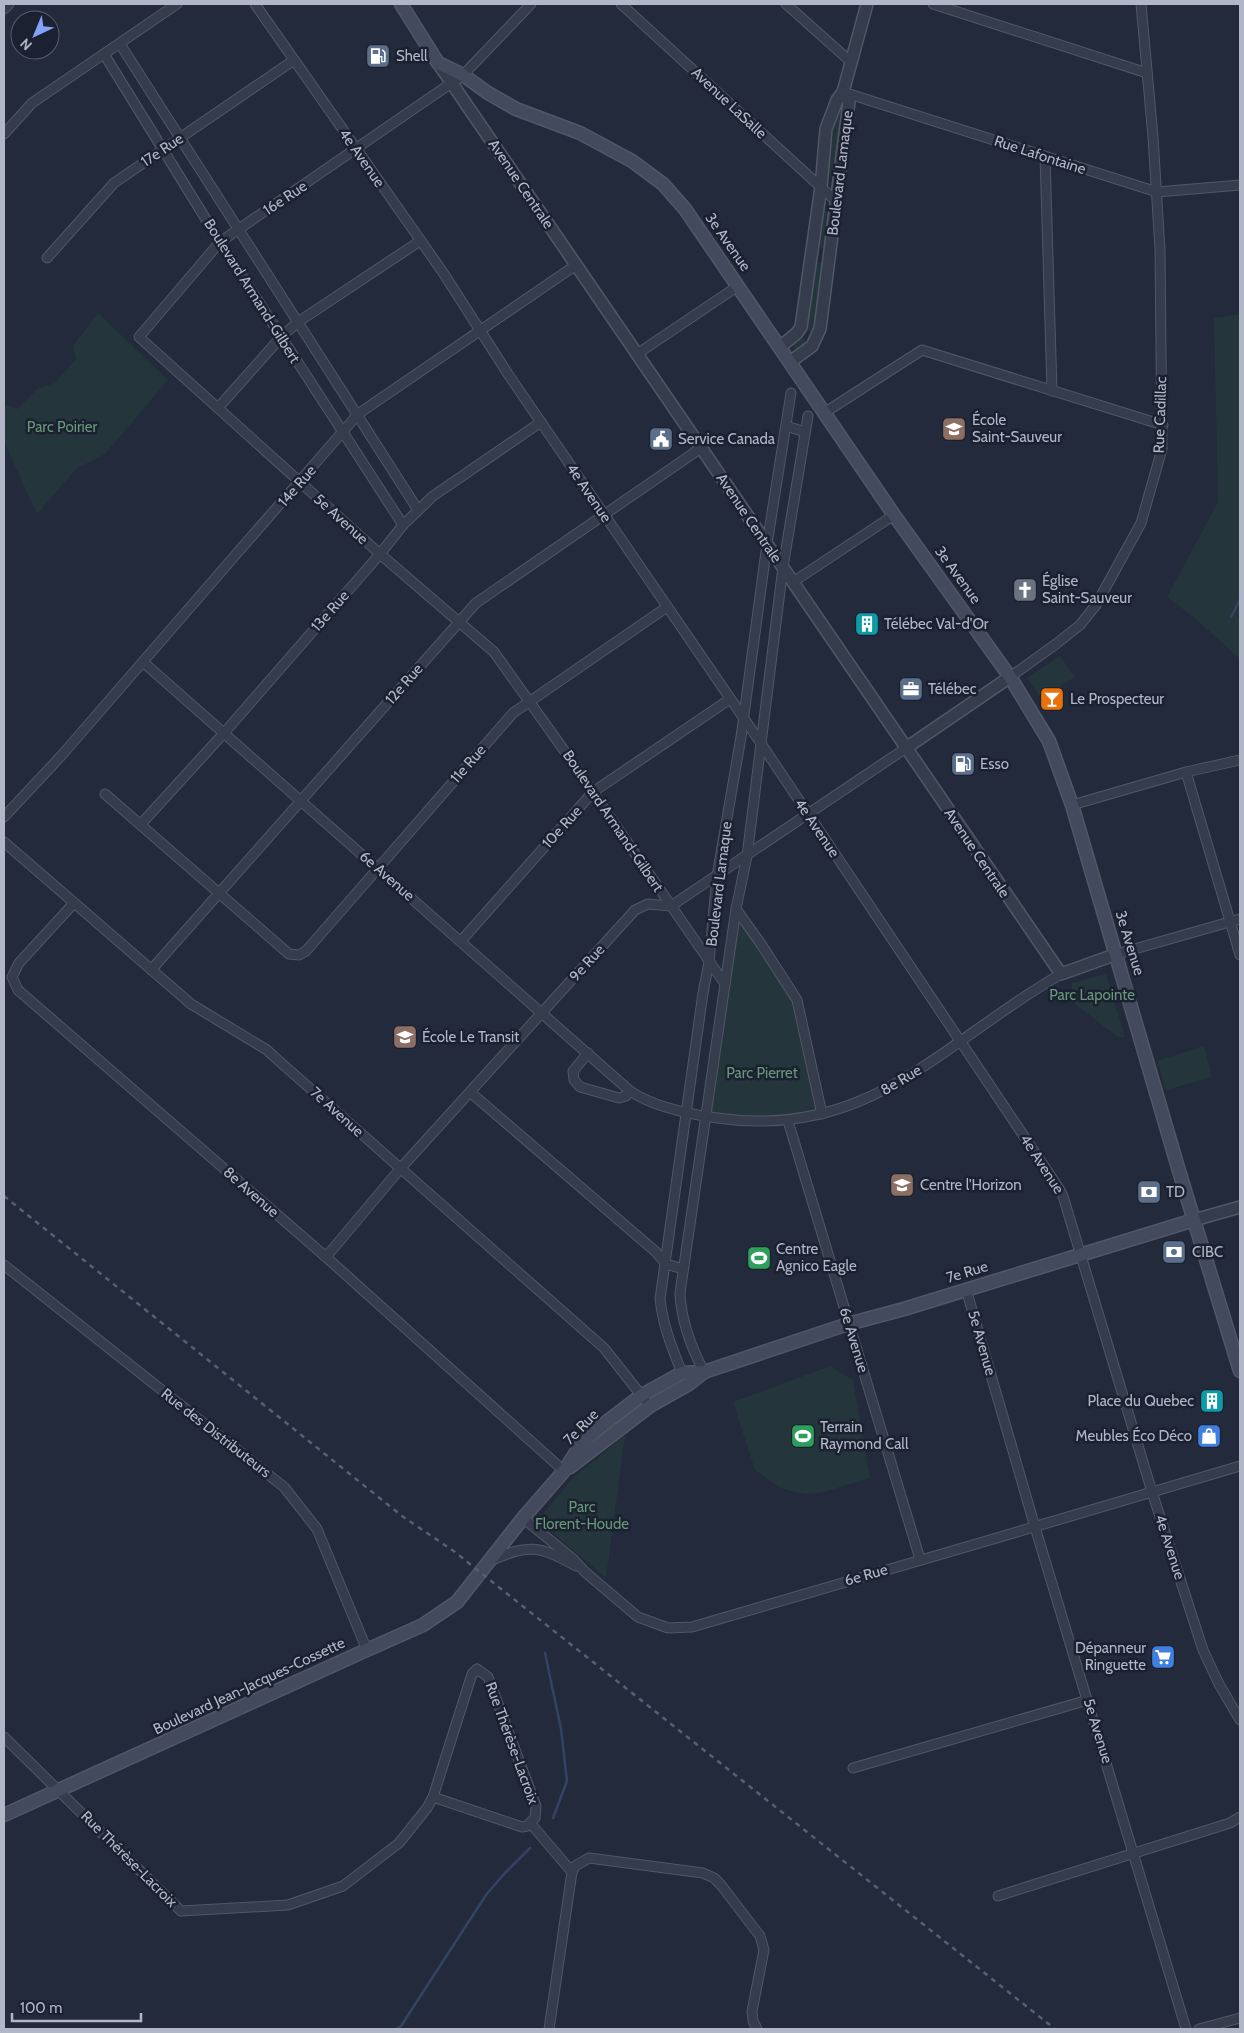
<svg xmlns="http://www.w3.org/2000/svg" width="1244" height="2033" font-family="Cabin,sans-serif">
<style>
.green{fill:#24363c}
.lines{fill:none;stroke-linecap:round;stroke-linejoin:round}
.stream{stroke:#354363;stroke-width:2.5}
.minor-casing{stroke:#515766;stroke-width:11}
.tertiary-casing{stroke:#515766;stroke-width:14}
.secondary-casing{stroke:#515766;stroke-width:15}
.minor{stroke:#353c4b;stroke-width:9}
.tertiary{stroke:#353c4b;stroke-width:11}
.secondary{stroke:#434a5e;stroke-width:12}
.rail{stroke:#575f72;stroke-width:2.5;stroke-dasharray:5 5;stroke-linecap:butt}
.labels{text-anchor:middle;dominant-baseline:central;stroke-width:5;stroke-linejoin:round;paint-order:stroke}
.poi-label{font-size:15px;fill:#b1b7c7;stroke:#1b2130;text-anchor:start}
.street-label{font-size:15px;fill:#b1b7c7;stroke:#1b2130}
.park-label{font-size:15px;fill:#679878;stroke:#1b2130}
</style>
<rect width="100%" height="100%" fill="#222a3b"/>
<g class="green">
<polygon points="840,105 843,105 834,177 829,175 828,170 837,108"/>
<polygon points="824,211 830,211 826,247 821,248 818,243 822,214"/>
<polygon points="818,262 824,264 816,330 811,332 806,329 805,326 816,264"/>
<polygon points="98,313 168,380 105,454 76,469 37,514 4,442 4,404 17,409 37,389 55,383 76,359 73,346"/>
<polygon points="1240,314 1240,659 1196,619 1167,597 1218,502 1214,318"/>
<polygon points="802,337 807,342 797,351 792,344"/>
<polygon points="1060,656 1075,677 1041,698 1027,678"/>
<polygon points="736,909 797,1000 822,1114 788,1121 707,1117"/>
<polygon points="1106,974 1125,1037 1118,1037 1071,1001 1072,983"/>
<polygon points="1204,1046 1212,1077 1166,1090 1157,1061"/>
<polygon points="830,1366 853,1380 870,1478 824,1492 809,1494 794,1492 779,1487 755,1470 733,1402"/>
<polygon points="625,1435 606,1578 538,1520 571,1480"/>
</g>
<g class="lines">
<g class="stream">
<polyline points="1231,617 1240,600"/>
<polyline points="545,1653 561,1729 567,1781 553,1818"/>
<polyline points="396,2029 401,2026 486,1895 503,1875 530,1848"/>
</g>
<defs>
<g id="minor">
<polyline points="255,4 442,271 510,377 760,742 1058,1187 1063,1196 1152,1492 1203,1650 1219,1684 1240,1720"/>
<polyline points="531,4 463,75 220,242 139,337 380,554 494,652 561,746 725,984"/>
<polyline points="621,4 837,202"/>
<polyline points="786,4 851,62"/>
<polyline points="933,4 1147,73"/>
<polyline points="4,9 9,4"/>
<polyline points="120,44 418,510"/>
<polyline points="104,54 220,242 403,525"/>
<polyline points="843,92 1157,192 1240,185"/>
<polyline points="4,134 32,103 177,4"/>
<polyline points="1045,156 1052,391"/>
<polyline points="47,258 114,183 294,60"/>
<polyline points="637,354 738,286"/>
<polyline points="218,408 281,337 298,322 420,241"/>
<polyline points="824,413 922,350 1163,425"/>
<polyline points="786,426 805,432"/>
<polyline points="793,582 894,515"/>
<path d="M143 662 630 1091C654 1107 688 1114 717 1118 870 1140 941 1043 1061 974"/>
<polyline points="1010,677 1056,644 1080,625 1096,605 1141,523 1162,449 1160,250 1153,137 1141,4"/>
<polyline points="1186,772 1240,955"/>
<polyline points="105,794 289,954 299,955 306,951 513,713 667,607"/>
<polyline points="1072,805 1186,772 1240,760"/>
<polyline points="4,817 61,756 358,414 576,265"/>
<polyline points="141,824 224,733 380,554 403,525 433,496 541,422"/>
<polyline points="4,842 191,1004 267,1050 279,1061 604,1348 645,1400"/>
<polyline points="74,903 19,963 12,977 18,990 326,1257 564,1471"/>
<polyline points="736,909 761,944 797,1000 822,1114"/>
<polyline points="461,941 593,792 730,699"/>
<polyline points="1117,954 1240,919"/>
<polyline points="151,970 476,603 701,448"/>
<polyline points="588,1053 573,1071 574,1080 580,1087 619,1098 626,1096 630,1091"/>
<polyline points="470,1092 656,1252 666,1264 683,1269"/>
<polyline points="788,1121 920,1559"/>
<polyline points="326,1257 400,1169 635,910 648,904 671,906 906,748"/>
<polyline points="4,1265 284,1487 317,1529 367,1650"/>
<polyline points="966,1289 1035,1527 1186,2029"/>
<path d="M704 1372C691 1347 681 1321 680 1293L736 909 747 856 783 567 808 416"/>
<path d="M682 1373C672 1348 663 1326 660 1299L703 993 709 962 717 876 741 737 767 544 791 393"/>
<path d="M523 1518 573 1559 585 1572 638 1617 668 1628 692 1627C874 1573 1058 1521 1240 1466"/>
<path d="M490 1561C529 1544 538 1545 576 1566"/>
<polyline points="4,1737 181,1911 288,1905 343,1886 399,1843 427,1808 433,1797 472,1674 477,1669 488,1677 536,1806 535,1818 527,1826 522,1827 433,1797"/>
<polyline points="853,1768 1088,1700"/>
<polyline points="531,1824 572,1872"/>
<polyline points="998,1896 1230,1823 1240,1817"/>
<polyline points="549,2029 572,1872 575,1866 589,1858 703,1873 714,1878 721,1885 760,1936 764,1950 752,2011 753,2021 757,2029"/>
<polyline points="1199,2029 1240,2018"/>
</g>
<g id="tertiary">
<polyline points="438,63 1061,974 1117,954"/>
<polyline points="780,347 797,333 801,327 821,187 826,129 837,100 843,92 867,4"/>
<polyline points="790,362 812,346 820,329 849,102 843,92"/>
<polyline points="906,748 1010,677"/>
<polyline points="1194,1220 1240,1207"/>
</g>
<g id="secondary">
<polyline points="401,4 438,63 463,75 488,93 516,109 580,133 632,161 663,184 685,209 894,515 1010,677 1049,741 1072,805 1179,1171 1240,1371"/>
<polyline points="570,1467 650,1406 689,1384 704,1372"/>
<polyline points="4,1815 360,1653 423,1625 457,1602 523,1518 564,1471 582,1443 596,1430 642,1395 682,1373 704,1372 848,1324 904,1309 1194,1220"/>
</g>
</defs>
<use href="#minor" class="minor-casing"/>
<use href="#tertiary" class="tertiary-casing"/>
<use href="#secondary" class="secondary-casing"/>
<use href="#minor" class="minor"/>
<use href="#tertiary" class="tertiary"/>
<use href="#secondary" class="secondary"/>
<polyline class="rail" points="4,1196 402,1516 455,1552 481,1573 1055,2029"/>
</g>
<defs>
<symbol id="fuel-square" viewBox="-11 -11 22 22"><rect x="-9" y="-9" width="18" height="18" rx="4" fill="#5c6f8a" stroke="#1b2130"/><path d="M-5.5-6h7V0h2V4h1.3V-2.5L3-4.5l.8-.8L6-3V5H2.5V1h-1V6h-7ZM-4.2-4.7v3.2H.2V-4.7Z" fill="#fff"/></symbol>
<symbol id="school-square" viewBox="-11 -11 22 22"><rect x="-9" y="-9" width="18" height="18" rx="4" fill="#8d6e63" stroke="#1b2130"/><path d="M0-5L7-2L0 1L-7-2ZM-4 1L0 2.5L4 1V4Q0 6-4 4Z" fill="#fff"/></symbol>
<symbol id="civic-square" viewBox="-11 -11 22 22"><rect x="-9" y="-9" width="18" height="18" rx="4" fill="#5c6f8a" stroke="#1b2130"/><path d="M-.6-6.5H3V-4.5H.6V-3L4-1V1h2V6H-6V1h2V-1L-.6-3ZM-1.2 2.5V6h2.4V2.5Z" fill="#fff"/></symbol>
<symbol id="church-square" viewBox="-11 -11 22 22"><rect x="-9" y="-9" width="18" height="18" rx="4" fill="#6b7280" stroke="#1b2130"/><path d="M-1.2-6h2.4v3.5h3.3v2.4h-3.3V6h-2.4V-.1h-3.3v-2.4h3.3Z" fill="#fff"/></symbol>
<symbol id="building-square" viewBox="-11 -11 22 22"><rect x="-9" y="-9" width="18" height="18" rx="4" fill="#0f9aa8" stroke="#1b2130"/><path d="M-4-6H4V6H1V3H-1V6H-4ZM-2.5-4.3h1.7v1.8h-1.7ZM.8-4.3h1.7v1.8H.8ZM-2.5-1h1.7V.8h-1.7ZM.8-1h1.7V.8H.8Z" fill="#fff"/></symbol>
<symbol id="office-square" viewBox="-11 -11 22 22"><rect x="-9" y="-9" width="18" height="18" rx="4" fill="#5c6f8a" stroke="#1b2130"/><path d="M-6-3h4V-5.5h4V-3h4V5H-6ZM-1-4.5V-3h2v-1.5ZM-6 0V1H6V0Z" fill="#fff"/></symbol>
<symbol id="bar-square" viewBox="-11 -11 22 22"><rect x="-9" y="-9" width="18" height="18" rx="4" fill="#e8710a" stroke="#1b2130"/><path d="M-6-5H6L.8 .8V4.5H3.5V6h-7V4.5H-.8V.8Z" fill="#fff"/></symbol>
<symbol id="bank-square" viewBox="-11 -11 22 22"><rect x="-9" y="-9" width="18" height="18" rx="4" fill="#5c6f8a" stroke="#1b2130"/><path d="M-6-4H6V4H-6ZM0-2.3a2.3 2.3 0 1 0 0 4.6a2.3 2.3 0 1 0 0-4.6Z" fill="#fff"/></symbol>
<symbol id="stadium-square" viewBox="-11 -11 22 22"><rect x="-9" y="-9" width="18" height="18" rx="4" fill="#2e9e5b" stroke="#1b2130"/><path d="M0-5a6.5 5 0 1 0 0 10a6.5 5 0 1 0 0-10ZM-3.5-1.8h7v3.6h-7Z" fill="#fff"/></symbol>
<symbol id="shop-square" viewBox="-11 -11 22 22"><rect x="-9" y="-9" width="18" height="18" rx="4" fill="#3f7fe0" stroke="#1b2130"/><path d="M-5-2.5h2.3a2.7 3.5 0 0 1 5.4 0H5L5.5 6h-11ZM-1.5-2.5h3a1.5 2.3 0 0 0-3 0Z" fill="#fff"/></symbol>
<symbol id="supermarket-square" viewBox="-11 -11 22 22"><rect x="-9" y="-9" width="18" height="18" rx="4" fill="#3f7fe0" stroke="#1b2130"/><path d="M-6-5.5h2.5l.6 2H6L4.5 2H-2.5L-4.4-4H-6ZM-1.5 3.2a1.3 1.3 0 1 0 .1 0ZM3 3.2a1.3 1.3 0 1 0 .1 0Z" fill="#fff"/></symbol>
</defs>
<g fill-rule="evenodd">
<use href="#fuel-square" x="364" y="42" width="28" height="28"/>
<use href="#school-square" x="940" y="415" width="28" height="28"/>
<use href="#civic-square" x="647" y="425" width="28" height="28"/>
<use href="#church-square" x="1011" y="576" width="28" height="28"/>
<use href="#building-square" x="853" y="610" width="28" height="28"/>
<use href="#office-square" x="897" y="675" width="28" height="28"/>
<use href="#bar-square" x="1038" y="685" width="28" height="28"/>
<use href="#fuel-square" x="949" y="750" width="28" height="28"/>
<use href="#school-square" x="391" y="1023" width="28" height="28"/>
<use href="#school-square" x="888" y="1171" width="28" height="28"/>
<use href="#bank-square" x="1135" y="1178" width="28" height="28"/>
<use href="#bank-square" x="1160" y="1238" width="28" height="28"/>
<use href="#stadium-square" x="745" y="1244" width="28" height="28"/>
<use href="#building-square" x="1198" y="1387" width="28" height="28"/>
<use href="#stadium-square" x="789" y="1422" width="28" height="28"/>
<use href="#shop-square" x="1195" y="1422" width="28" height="28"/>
<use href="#supermarket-square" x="1149" y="1643" width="28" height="28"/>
</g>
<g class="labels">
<g class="poi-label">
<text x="396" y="56">Shell</text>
<text x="972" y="420">École<tspan x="972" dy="17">Saint-Sauveur</tspan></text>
<text x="678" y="439">Service Canada</text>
<text x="1042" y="581">Église<tspan x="1042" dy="17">Saint-Sauveur</tspan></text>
<text x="884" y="624">Télébec Val-d'Or</text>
<text x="928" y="689">Télébec</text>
<text x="1070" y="699">Le Prospecteur</text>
<text x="980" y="764">Esso</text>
<text x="422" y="1037">École Le Transit</text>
<text x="920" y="1185">Centre l'Horizon</text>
<text x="1166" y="1192">TD</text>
<text x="776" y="1249">Centre<tspan x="776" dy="17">Agnico Eagle</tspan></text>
<text x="1192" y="1252">CIBC</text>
<text x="1194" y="1401" text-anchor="end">Place du Quebec</text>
<text x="820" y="1427">Terrain<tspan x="820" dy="17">Raymond Call</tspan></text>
<text x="1192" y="1436" text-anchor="end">Meubles Éco Déco</text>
<text x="1146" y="1648" text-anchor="end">Dépanneur<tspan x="1146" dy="17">Ringuette</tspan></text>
</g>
<g class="street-label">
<text transform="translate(729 103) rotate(43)">Avenue LaSalle</text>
<text transform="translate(162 150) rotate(-34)">17e Rue</text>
<text transform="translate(1040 155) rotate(18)">Rue Lafontaine</text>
<text transform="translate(362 158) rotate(55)">4e Avenue</text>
<text transform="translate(840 173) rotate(-83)">Boulevard Lamaque</text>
<text transform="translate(521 184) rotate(56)">Avenue Centrale</text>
<text transform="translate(285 198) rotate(-34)">16e Rue</text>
<text transform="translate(728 242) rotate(55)">3e Avenue</text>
<text transform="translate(252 291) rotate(58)">Boulevard Armand-Gilbert</text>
<text transform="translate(1160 415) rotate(-88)">Rue Cadillac</text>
<text transform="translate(297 486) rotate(-49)">14e Rue</text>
<text transform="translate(589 493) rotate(56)">4e Avenue</text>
<text transform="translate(749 518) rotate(56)">Avenue Centrale</text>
<text transform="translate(341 519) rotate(42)">5e Avenue</text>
<text transform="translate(958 575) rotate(54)">3e Avenue</text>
<text transform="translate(330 611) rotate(-49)">13e Rue</text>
<text transform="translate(404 684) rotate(-49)">12e Rue</text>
<text transform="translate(468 764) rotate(-49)">11e Rue</text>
<text transform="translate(613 821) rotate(56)">Boulevard Armand-Gilbert</text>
<text transform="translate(562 827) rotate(-48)">10e Rue</text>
<text transform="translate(817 828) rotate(56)">4e Avenue</text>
<text transform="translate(977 853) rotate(56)">Avenue Centrale</text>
<text transform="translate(387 876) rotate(41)">6e Avenue</text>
<text transform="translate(719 884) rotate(-83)">Boulevard Lamaque</text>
<text transform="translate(1130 943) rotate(73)">3e Avenue</text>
<text transform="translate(587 963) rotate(-48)">9e Rue</text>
<text transform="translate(901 1080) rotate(-31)">8e Rue</text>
<text transform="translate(337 1112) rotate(42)">7e Avenue</text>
<text transform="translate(1042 1164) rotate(57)">4e Avenue</text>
<text transform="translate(251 1192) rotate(41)">8e Avenue</text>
<text transform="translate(967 1272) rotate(-17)">7e Rue</text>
<text transform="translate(854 1340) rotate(73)">6e Avenue</text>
<text transform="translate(982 1343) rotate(74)">5e Avenue</text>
<text transform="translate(581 1427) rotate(-46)">7e Rue</text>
<text transform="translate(216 1433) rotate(38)">Rue des Distributeurs</text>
<text transform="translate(1170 1547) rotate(72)">4e Avenue</text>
<text transform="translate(866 1575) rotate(-16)">6e Rue</text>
<text transform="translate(249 1686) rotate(-25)">Boulevard Jean-Jacques-Cossette</text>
<text transform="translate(1098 1731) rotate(73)">5e Avenue</text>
<text transform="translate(512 1743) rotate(70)">Rue Thérèse-Lacroix</text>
<text transform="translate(129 1859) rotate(45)">Rue Thérèse-Lacroix</text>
</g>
<g class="park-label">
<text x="62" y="427">Parc Poirier</text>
<text x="1092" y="995">Parc Lapointe</text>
<text x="762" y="1073">Parc Pierret</text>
<text x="582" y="1507">Parc<tspan x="582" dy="17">Florent-Houde</tspan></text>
</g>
</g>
<rect width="1244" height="2033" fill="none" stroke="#b1b7c7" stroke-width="10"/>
<g transform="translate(35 35) rotate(224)"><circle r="24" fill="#1b2130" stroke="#575d6c"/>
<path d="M0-4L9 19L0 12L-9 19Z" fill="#83a3f9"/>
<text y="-8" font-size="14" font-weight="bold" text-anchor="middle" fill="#b1b7c7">N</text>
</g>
<path d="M12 2013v8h129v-8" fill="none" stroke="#b1b7c7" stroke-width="2.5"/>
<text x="20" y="2013" font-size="15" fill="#b1b7c7" stroke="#1b2130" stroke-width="4" paint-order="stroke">100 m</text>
</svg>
